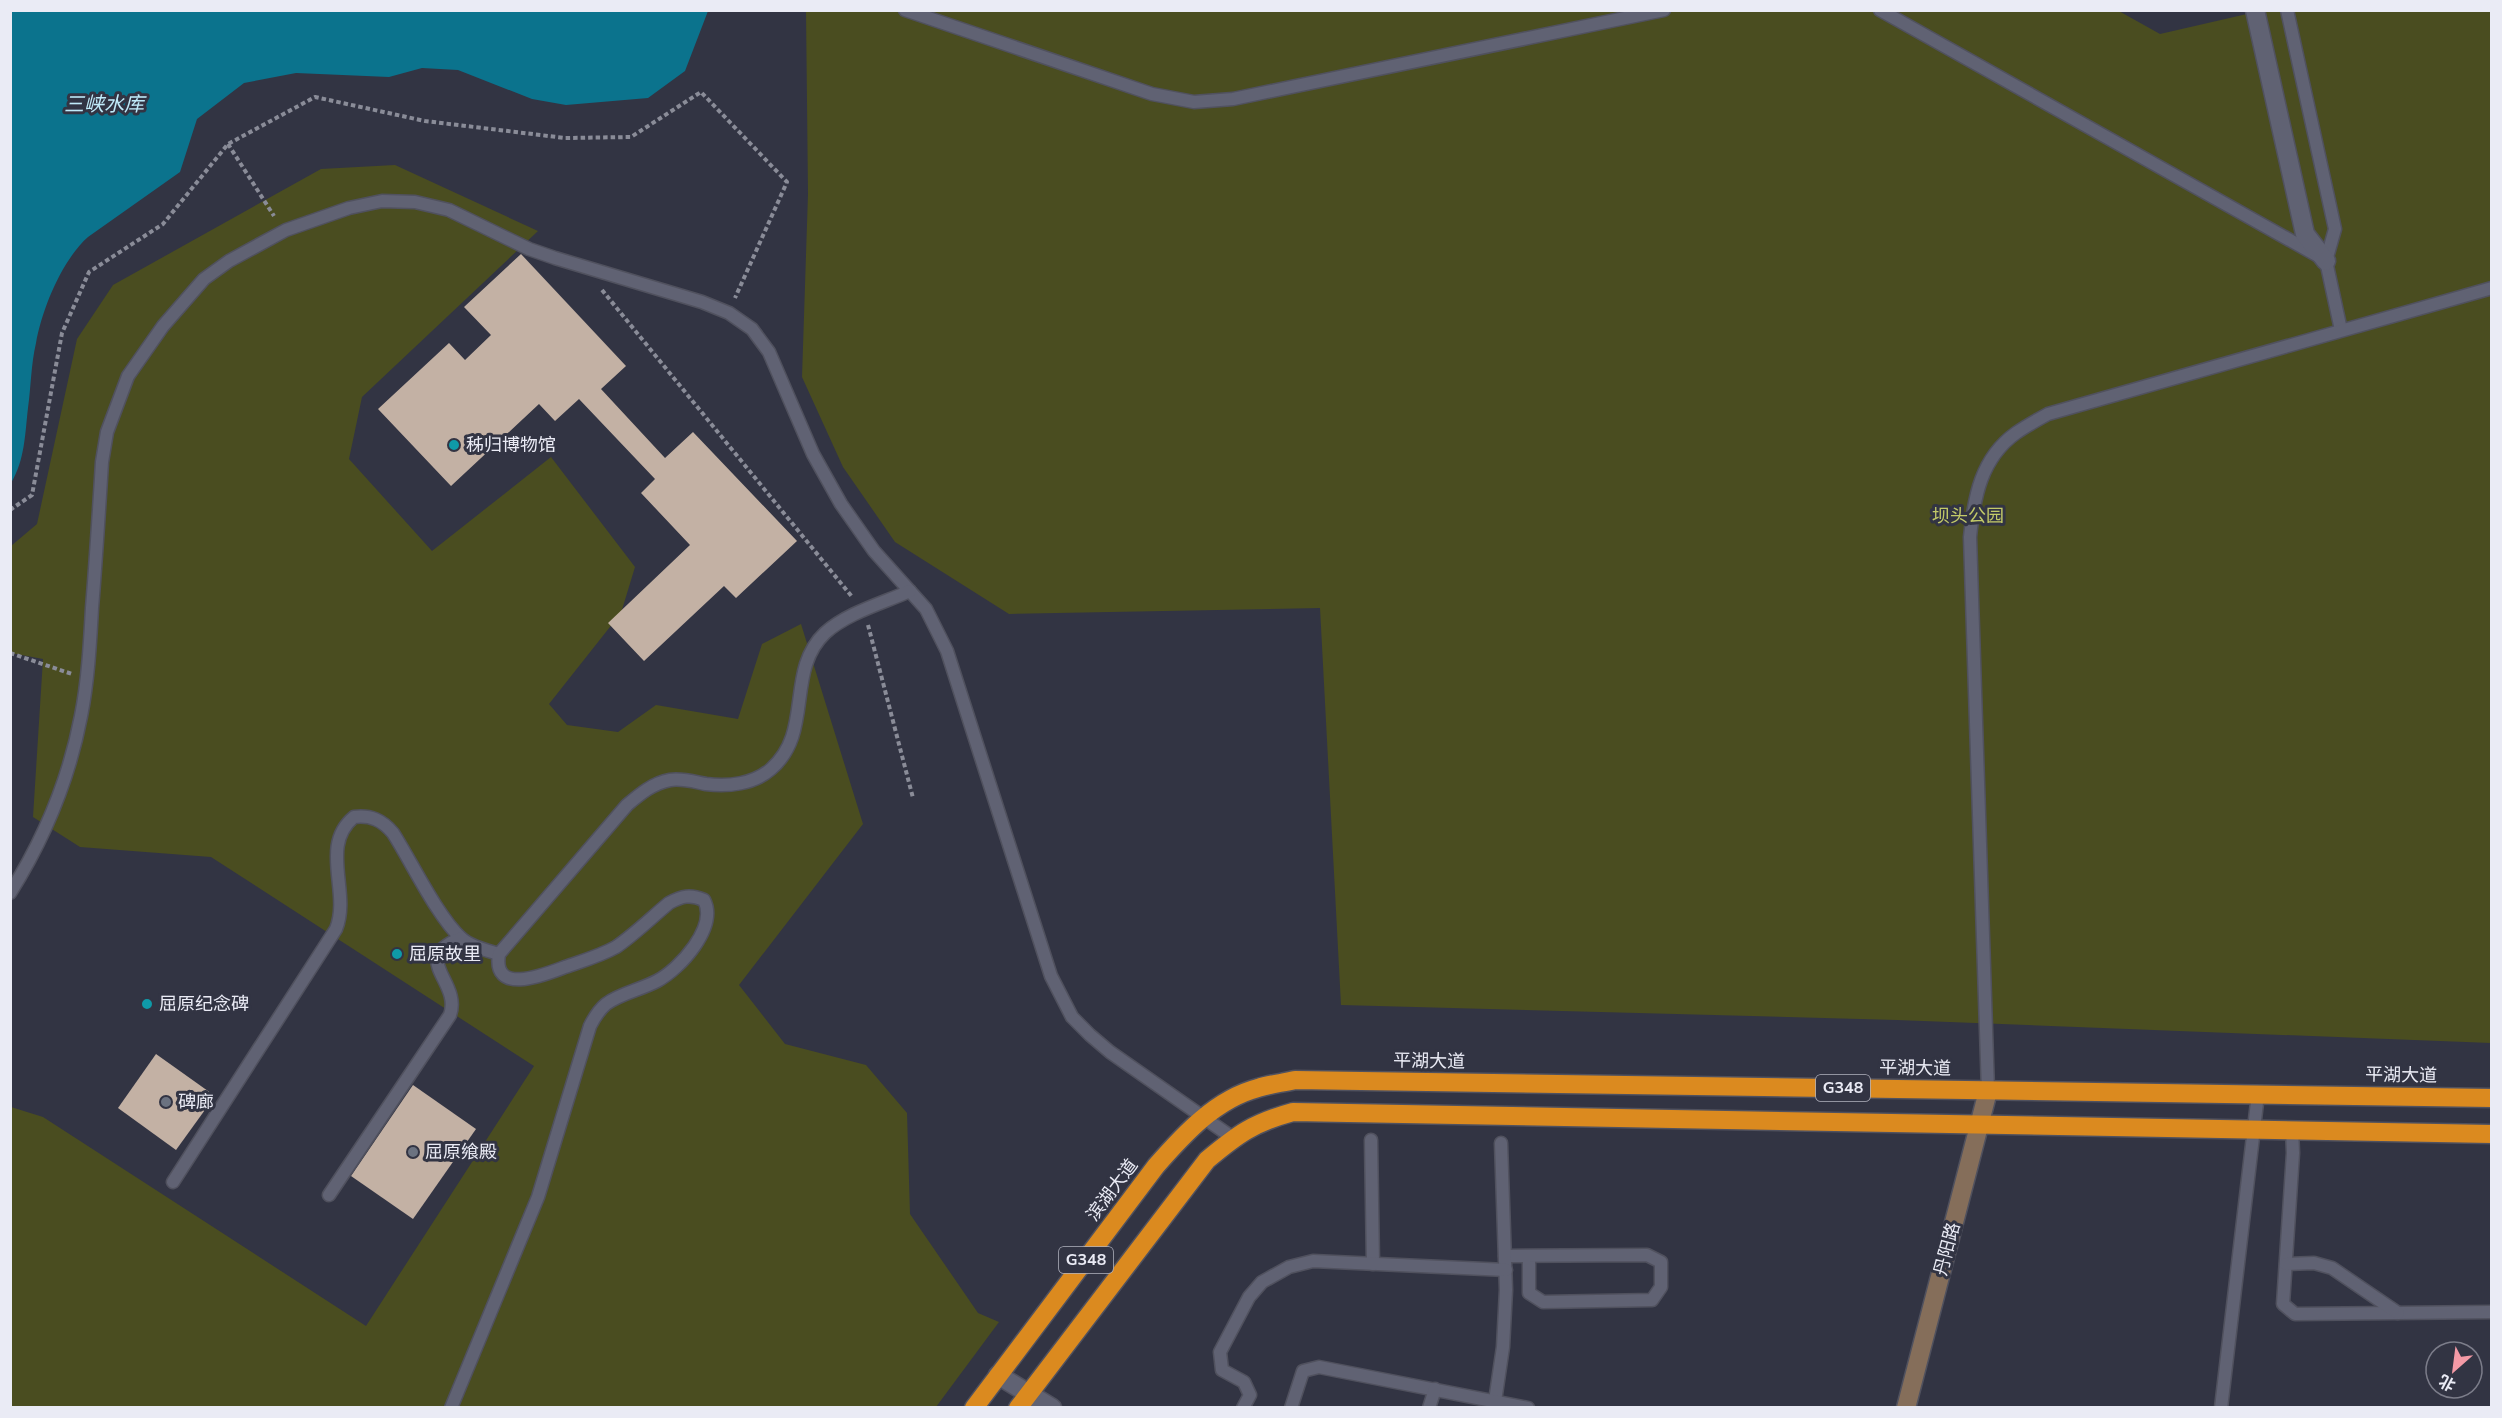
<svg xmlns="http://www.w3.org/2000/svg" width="2502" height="1418" font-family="'Nunito Sans','Noto Sans SC',sans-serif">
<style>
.green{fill:#4a4d20}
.water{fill:#0b738d}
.building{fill:#c3b1a4}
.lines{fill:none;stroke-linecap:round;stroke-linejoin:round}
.lane-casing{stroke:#50515e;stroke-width:15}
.street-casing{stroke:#50515e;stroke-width:21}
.secondary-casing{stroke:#50515e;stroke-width:21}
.highway-casing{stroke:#50515e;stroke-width:21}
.path{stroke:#8a8c98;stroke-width:4;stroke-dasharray:4.5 3;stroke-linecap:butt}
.lane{stroke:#606273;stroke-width:12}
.street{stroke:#606273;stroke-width:18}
.secondary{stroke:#856e5a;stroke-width:18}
.highway{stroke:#db8a1f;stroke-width:18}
.culture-dot{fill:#0f9aa8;stroke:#323443;stroke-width:2}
.worship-dot{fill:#6b7280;stroke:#323443;stroke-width:2}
.labels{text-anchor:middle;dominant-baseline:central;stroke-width:6;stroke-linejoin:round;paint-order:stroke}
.shield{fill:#323443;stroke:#b3b4c0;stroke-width:1.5}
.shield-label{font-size:16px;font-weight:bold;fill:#eaebf5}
.poi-label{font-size:18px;fill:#eaebf5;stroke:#323443;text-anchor:start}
.park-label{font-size:18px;fill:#c3ca68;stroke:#323443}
.street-label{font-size:18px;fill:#eaebf5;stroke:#323443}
.water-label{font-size:20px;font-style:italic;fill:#c0ebfa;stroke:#323443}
</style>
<rect width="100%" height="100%" fill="#323443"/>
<g class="green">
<polygon points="2117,10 2160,34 2260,11 2491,11 2491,1043 1897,1020 1341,1005 1320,608 1009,614 895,542 843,467 802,377 808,194 806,11"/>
<polygon points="395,165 538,231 362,397 349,459 432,551 551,457 635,567 621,613 549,704 567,725 618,732 656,705 738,719 762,644 801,624 863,824 739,985 785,1044 866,1065 907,1113 910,1214 978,1313 999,1322 936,1407 11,1408 11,1107 43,1117 366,1326 534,1066 211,857 80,847 33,817 43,659 11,653 11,546 37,524 77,339 113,285 321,169"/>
</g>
<path class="water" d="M11 10H708V11L685 71 648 98 566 105 532 99 458 70 422 68 389 77 296 73 244 83 197 119 180 172 88 237C62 260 42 309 36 343 31 364 31 386 28 408 25 434 25 460 11 483Z"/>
<g class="building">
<polygon points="521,254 626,366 601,389 665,458 693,432 797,541 736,598 724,586 644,661 608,623 690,545 641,493 655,479 579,399 555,421 539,404 451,486 378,409 449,343 465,360 491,335 464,307"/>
<polygon points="156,1054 215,1096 176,1150 118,1108"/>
<polygon points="413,1085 476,1129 413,1219 351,1176"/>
</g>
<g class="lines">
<defs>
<g id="lane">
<polyline points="905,10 1152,94 1194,102 1233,99 1664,10"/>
<polyline points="1880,10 2320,257"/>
<polyline points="2287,10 2335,229 2326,261 2341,330"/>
<path d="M10 893C44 839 69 779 81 716 88 681 90 644 92 608 96 559 99 511 102 462L107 432 128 376 163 326 204 279 229 261 286 230 349 208 382 201 415 202 449 210 529 249 555 258 702 302 729 313 752 329 769 352 813 454 841 504 874 551 926 609 947 651 1051 976 1072 1017 1090 1035 1110 1052 1233 1138"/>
<path d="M1988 1091 1970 537C1974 497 1981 458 2016 433 2026 426 2037 420 2048 414L2492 288"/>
<polyline points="2292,1130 2293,1153 2283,1304 2295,1314 2492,1312"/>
<polyline points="1371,1140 1373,1264"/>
<path d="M173 1182 336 929C351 892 319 846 354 817 371 815 382 820 393 833 411 861 437 916 461 938 471 947 486 950 499 954"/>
<path d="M329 1195 450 1015C462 981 408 959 461 938"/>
<polyline points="1505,1256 1647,1255 1661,1262 1661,1287 1652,1300 1543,1302 1529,1293 1529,1256"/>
<polyline points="2286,1264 2314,1263 2332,1268 2398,1313"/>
<polyline points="1495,1401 1503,1347 1506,1290 1501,1143"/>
<path d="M451 1408 538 1197 590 1026C594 1018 599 1010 606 1004 621 993 640 990 657 981 680 969 718 927 704 900 690 894 682 896 669 903 652 917 635 934 616 947 600 956 582 961 565 967 544 975 492 996 499 954L627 805C640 794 653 783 670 780 682 778 695 782 706 784 728 787 754 784 771 769 814 732 785 671 825 633 847 613 883 603 910 591"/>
<polyline points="1243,1408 1250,1395 1244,1382 1222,1370 1220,1352 1249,1297 1262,1282 1289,1267 1313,1261 1506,1270"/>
<polyline points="1291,1408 1303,1371 1319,1367 1528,1408"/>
<polyline points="1429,1408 1435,1389"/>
<polyline points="2221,1408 2258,1094"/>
</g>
<g id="street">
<polyline points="2255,10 2305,234 2326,261"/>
<polyline points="998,1375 1052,1408"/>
</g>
<polyline id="secondary" points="1906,1408 1988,1091"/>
<g id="highway">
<path d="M974 1408 1156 1166C1184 1134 1216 1099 1258 1088 1270 1084 1283 1083 1295 1080L2492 1098"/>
<path d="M1018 1408 1207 1160C1238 1134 1253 1123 1293 1112L2492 1134"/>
</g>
</defs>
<use href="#lane" class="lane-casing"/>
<use href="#street" class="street-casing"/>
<use href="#secondary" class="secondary-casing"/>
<use href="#highway" class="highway-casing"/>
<g class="path">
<polyline points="228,144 274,216"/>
<polyline points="602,290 853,598"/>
<polyline points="10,510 32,495 62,333 89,272 163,224 228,144 315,97 425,121 565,138 631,137 701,92 787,182 735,298"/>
<polyline points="868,625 913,798"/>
<polyline points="10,653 72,674"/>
</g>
<use href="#lane" class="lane"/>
<use href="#street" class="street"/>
<use href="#secondary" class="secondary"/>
<use href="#highway" class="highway"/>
</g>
<g class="culture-dot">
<circle cx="454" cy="445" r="6"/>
<circle cx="397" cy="954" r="6"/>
<circle cx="147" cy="1004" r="6"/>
</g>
<g class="worship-dot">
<circle cx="166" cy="1102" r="6"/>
<circle cx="413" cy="1152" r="6"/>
</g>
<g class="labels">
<g class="shield">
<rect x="1816" y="1075" width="54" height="26" rx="4.5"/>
<rect x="1059" y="1247" width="54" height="26" rx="4.5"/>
</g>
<g class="shield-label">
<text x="1843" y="1088">G348</text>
<text x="1086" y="1260">G348</text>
</g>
<g class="poi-label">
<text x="466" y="445">秭归博物馆</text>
<text x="409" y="954">屈原故里</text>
<text x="159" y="1004">屈原纪念碑</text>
<text x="178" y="1102">碑廊</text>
<text x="425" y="1152">屈原飨殿</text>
</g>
<g class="park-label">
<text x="1968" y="516">坝头公园</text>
</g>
<g class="street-label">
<text transform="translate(1429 1061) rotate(1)">平湖大道</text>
<text transform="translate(1915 1068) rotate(1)">平湖大道</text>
<text transform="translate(2401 1075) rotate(1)">平湖大道</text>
<text transform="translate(1112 1190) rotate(-53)">滨湖大道</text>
<text transform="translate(1947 1249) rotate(-75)">丹阳路</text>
</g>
<g class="water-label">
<text x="104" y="104">三峡水库</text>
</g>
</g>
<rect width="2502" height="1418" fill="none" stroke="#eaebf5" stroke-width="24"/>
<g transform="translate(2454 1370) rotate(208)"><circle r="28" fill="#323443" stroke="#7c7d8a" stroke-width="1.5"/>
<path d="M0-4.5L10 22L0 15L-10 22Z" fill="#f49aa6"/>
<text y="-9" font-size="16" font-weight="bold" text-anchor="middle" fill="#eaebf5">北</text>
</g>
</svg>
